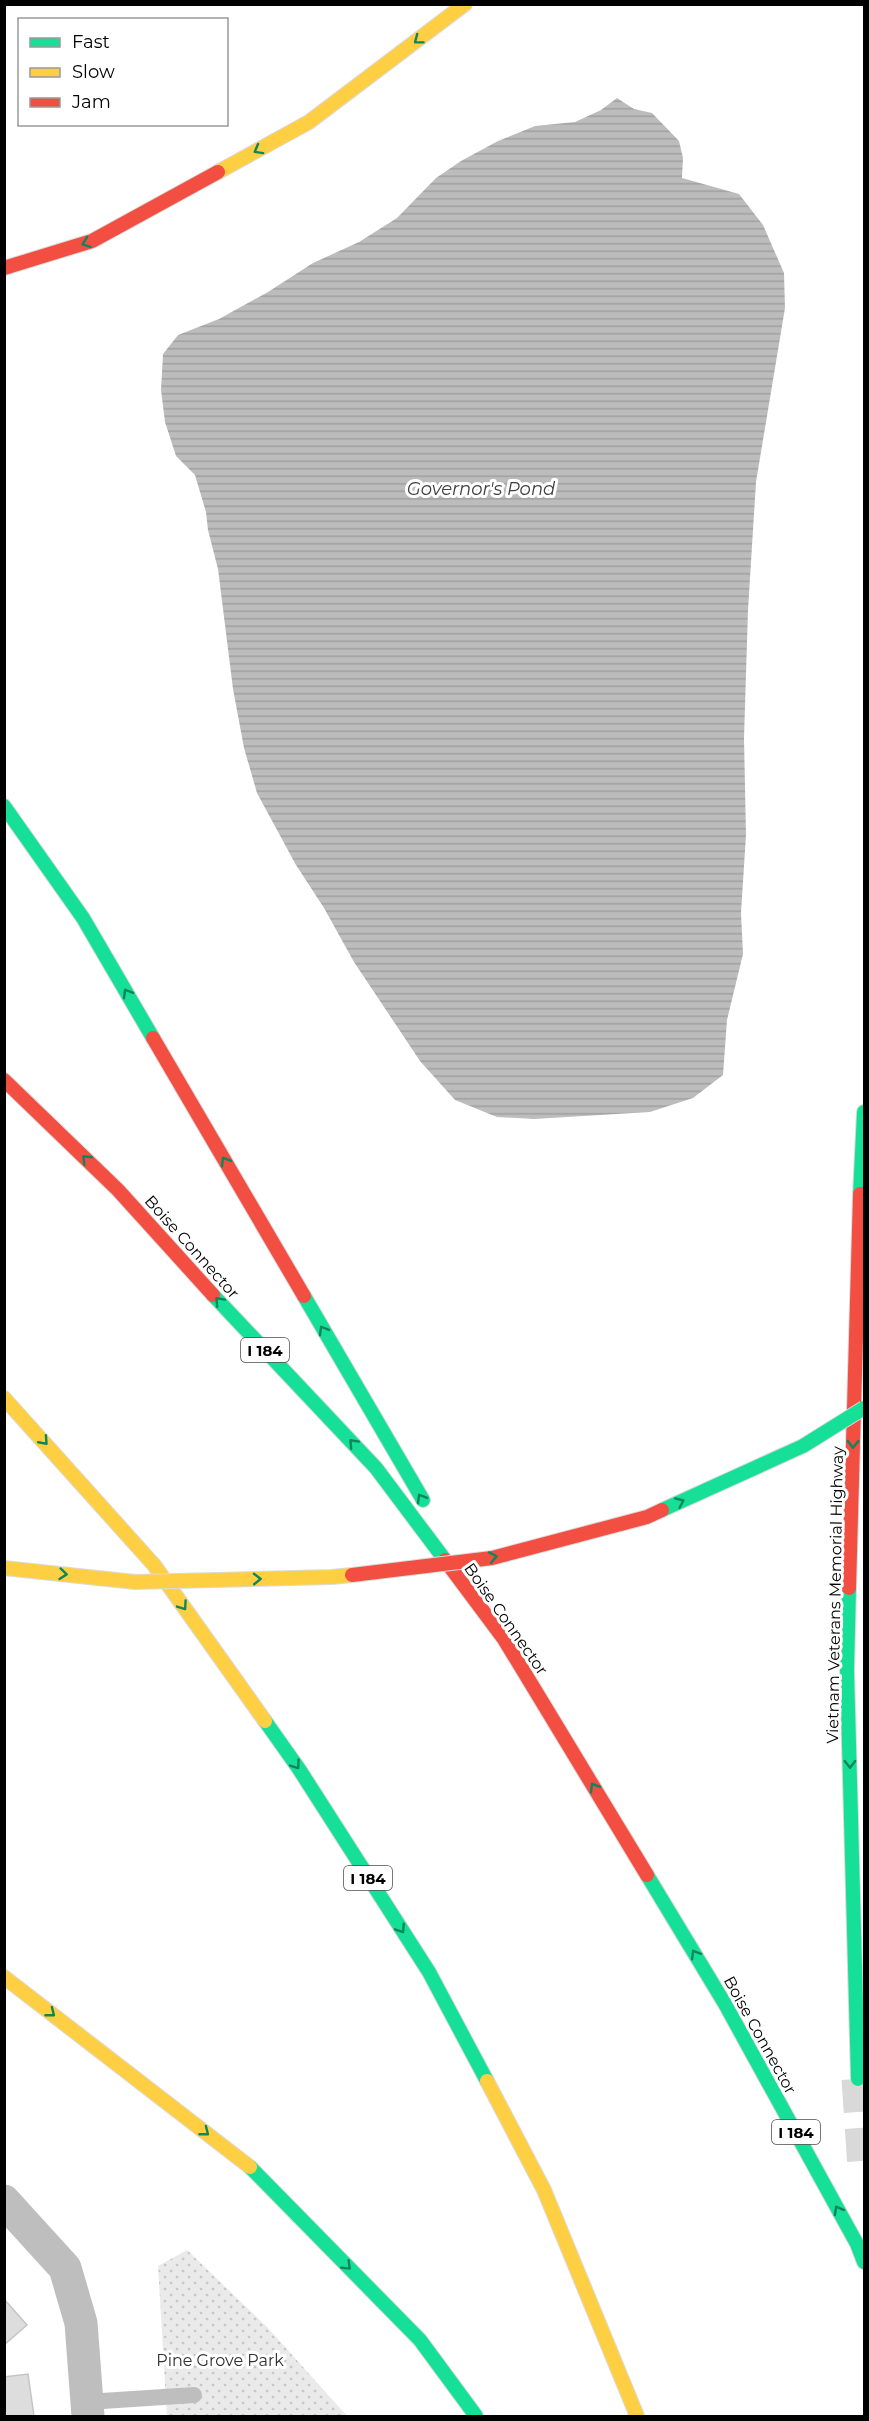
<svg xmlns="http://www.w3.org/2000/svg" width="869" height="2421" font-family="Montserrat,sans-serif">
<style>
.park{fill:url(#park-dots)}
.water{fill:url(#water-rules)}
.building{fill:#ddd;stroke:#c5c5c5;stroke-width:1.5}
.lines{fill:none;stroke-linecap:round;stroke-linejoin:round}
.highway-tunnel{stroke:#d9d9d9;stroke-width:33;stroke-dasharray:33 16;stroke-linecap:butt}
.fast-casing{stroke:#dbdbdb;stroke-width:16}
.slow-casing{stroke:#dbdbdb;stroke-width:16}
.jam-casing{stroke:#dbdbdb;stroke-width:16}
.lane{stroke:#bebebe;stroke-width:16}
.street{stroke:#bebebe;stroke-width:33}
.fast{stroke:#16e098;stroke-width:14}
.slow{stroke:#ffcf43;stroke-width:14}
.jam{stroke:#f24e42;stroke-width:14}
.fast-bridge-casing{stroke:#dbdbdb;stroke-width:16;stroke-linecap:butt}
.slow-bridge-casing{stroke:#dbdbdb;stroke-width:16;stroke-linecap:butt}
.jam-bridge-casing{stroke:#dbdbdb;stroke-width:16;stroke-linecap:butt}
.fast-bridge{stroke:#16e098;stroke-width:14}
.slow-bridge{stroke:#ffcf43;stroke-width:14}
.jam-bridge{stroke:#f24e42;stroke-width:14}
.oneway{stroke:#0d865b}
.labels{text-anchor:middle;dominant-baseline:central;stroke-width:6;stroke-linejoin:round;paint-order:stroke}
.shield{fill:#fff;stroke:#4c4c4c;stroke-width:1.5}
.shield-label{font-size:15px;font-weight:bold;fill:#000}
.street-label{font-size:16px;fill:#000;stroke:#fff}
.park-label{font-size:16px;fill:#303030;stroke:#fff}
.water-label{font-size:18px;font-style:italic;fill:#414141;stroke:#fff}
</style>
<defs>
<pattern id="park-dots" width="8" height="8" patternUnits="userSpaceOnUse" patternTransform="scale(1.5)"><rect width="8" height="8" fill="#eaeaea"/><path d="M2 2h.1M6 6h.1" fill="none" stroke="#c7c7c7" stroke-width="1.8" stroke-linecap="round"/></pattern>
<pattern id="water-rules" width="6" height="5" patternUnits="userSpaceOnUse" patternTransform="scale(1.5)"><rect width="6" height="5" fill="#bcbcbc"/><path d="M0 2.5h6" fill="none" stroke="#a0a0a0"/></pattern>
</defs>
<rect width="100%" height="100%" fill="#fff"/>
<polygon class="park" points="187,2250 267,2327 347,2416 167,2416 158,2266"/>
<polygon class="water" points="617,98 634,109 652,113 679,141 683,158 682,178 739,194 763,225 784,273 785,308 756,482 748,610 744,738 746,835 741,913 743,954 727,1020 723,1075 693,1098 650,1112 534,1119 497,1117 455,1100 420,1061 354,962 324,908 296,865 257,793 244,748 233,689 218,569 208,530 206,512 195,475 176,456 165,422 161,390 163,354 178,335 219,319 268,292 313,263 359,242 397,218 436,178 461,161 498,141 535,126 575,122 601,110"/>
<g class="building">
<polygon points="4,2299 27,2325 4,2345"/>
<polygon points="28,2374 34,2416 4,2416 4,2377"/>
</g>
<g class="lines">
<polyline class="highway-tunnel" points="858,2079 864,2167"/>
<defs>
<g id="fast">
<polyline points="4,806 83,918 153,1038"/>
<polyline points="860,1194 864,1112"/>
<polyline points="213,1295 376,1468 445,1560"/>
<polyline points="304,1296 423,1500"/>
<polyline points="849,1588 847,1670 858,2079"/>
<polyline points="265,1721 299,1769 429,1972 487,2081"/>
<polyline points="647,1875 725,2004 857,2244 864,2262"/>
<polyline points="250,2167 420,2340 476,2416"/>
</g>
<g id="slow">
<polyline points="218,172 309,122 465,4"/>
<polyline points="4,1398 154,1565 265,1721"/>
<polyline points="4,1977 250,2167"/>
<polyline points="487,2081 544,2190 637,2416"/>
</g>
<g id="jam">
<polyline points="4,268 92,241 218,172"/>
<polyline points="153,1038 304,1296"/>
<polyline points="4,1080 118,1190 213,1295"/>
<polyline points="445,1560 504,1639 647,1875"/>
<polyline points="849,1588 860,1194"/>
</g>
</defs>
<use href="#fast" class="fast-casing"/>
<use href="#slow" class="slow-casing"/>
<use href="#jam" class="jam-casing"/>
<polyline class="lane" points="87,2402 194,2395"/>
<polyline class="street" points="4,2201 65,2268 81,2323 88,2416"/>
<use href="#fast" class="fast"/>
<use href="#slow" class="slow"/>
<use href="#jam" class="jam"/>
<defs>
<polyline id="fast-bridge" points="662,1510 803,1446 864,1408"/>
<polyline id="slow-bridge" points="4,1568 135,1582 332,1577 352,1575"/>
<polyline id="jam-bridge" points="352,1575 492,1558 647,1517 662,1510"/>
</defs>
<use href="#fast-bridge" class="fast-bridge-casing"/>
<use href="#slow-bridge" class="slow-bridge-casing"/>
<use href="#jam-bridge" class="jam-bridge-casing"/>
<use href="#fast-bridge" class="fast-bridge"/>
<use href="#slow-bridge" class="slow-bridge"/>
<use href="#jam-bridge" class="jam-bridge"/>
</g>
<defs><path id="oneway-chevron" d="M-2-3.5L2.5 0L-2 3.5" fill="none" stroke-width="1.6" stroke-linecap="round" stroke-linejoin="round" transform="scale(1.5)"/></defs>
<g class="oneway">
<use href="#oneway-chevron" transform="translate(418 40) rotate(143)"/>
<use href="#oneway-chevron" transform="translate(258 150) rotate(151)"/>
<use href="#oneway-chevron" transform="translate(86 243) rotate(160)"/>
<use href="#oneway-chevron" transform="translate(127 993) rotate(-120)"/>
<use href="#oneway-chevron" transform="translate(86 1159) rotate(-136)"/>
<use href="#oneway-chevron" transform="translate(225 1161) rotate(-120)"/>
<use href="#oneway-chevron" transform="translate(219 1301) rotate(-133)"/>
<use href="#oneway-chevron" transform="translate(323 1330) rotate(-120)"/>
<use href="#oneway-chevron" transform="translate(44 1441) rotate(48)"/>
<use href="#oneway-chevron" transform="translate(353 1443) rotate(-133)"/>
<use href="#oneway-chevron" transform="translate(853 1444) rotate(91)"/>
<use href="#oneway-chevron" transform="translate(421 1498) rotate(-120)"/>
<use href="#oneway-chevron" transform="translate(680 1502) rotate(-24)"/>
<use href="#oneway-chevron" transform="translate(493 1557) rotate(-11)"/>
<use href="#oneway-chevron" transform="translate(63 1574) rotate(6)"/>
<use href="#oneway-chevron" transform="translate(257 1579) rotate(-1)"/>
<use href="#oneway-chevron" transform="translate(183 1606) rotate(55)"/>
<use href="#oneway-chevron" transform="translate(850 1764) rotate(89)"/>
<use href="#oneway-chevron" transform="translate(296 1765) rotate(55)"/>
<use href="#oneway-chevron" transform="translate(594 1787) rotate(-121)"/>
<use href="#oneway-chevron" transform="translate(401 1929) rotate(57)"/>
<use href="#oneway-chevron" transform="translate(695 1954) rotate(-121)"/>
<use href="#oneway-chevron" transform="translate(51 2013) rotate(38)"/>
<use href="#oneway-chevron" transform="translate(205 2132) rotate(38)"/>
<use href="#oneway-chevron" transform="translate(838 2210) rotate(-119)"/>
<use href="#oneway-chevron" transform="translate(347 2266) rotate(45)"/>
</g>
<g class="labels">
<g class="shield">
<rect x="241" y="1338" width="48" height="24" rx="4.5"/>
<rect x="344" y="1866" width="48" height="24" rx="4.5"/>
<rect x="772" y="2120" width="48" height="24" rx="4.5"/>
</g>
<g class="shield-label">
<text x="265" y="1350">I 184</text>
<text x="368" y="1878">I 184</text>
<text x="796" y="2132">I 184</text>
</g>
<g class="street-label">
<text transform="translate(192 1247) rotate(48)">Boise Connector</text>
<text transform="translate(835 1595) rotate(-89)">Vietnam Veterans Memorial Highway</text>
<text transform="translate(506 1619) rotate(55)">Boise Connector</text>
<text transform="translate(760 2035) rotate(61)">Boise Connector</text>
</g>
<g class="park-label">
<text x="220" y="2360">Pine Grove Park</text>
</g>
<g class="water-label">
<text x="481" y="489">Governor's Pond</text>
</g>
</g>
<rect width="869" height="2421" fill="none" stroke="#000000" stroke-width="12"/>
<rect x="18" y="18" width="210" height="108" fill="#ffffff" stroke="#999999" stroke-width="1.5"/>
<rect x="30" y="38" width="30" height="9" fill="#16e098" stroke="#999999" stroke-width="1.5"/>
<text x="72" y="48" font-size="18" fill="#000000">Fast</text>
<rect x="30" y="68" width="30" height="9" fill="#ffcf43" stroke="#999999" stroke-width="1.5"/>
<text x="72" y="78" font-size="18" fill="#000000">Slow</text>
<rect x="30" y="98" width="30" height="9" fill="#f24e42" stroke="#999999" stroke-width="1.5"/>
<text x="72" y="108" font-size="18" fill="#000000">Jam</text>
</svg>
